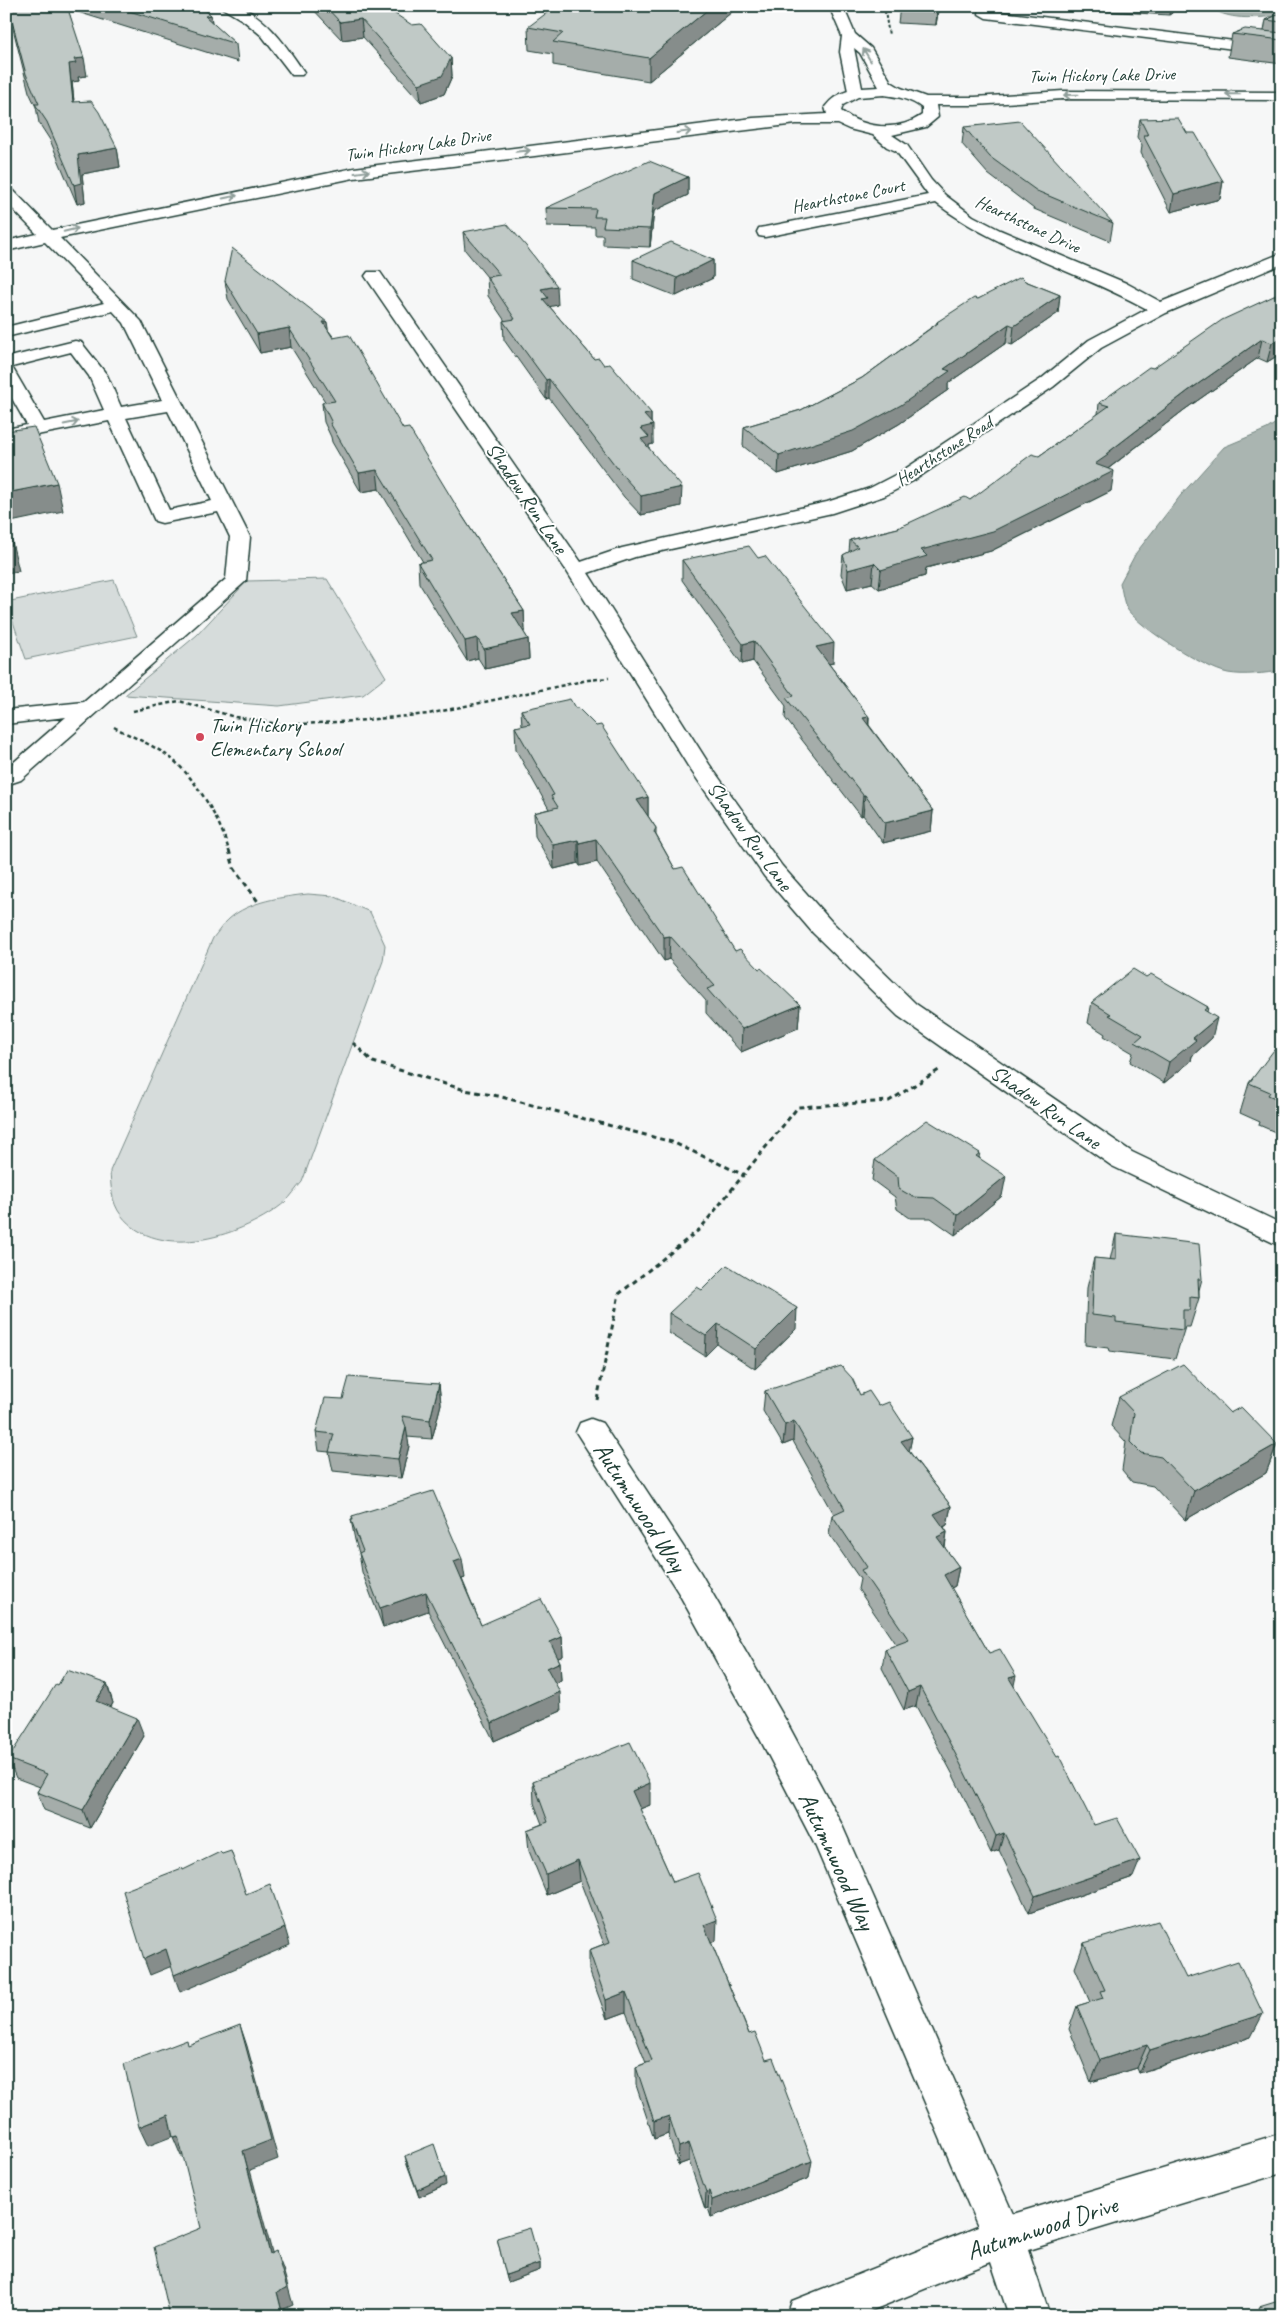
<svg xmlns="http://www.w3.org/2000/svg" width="1288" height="2322" font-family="Caveat,sans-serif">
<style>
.green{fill:#d6dcdb;stroke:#7a8c88}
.water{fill:#aab5b1;stroke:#72857f}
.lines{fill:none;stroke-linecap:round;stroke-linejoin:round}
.minor-casing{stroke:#1f3d34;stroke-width:3}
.path-far2{stroke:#1f3d34;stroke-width:2;stroke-dasharray:3 2;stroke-linecap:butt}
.path-far1{stroke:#1f3d34;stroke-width:2.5;stroke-dasharray:4 3;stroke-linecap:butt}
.path{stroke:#1f3d34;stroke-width:3;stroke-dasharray:5 4;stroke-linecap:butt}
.minor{fill:#fff;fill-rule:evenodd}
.wall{fill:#a5adaa;stroke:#1f3d34}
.shaded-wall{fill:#868d8b;stroke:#1f3d34}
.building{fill:#c0c9c6;stroke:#1f3d34}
.oneway{stroke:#8f9e9a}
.poi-dot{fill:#d1495b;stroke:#fff;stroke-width:2}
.labels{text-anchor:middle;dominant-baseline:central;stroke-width:4;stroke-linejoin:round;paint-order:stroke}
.far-street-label{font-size:18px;fill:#1f3d34;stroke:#fff}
.street-label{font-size:21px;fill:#1f3d34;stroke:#fff}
.poi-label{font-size:21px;fill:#1f3d34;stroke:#fff;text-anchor:start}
.near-street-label{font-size:25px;fill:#1f3d34;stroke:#fff}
</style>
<rect width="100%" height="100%" fill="#f6f7f7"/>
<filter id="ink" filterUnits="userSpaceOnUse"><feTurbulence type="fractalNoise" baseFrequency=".02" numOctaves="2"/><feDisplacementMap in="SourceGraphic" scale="10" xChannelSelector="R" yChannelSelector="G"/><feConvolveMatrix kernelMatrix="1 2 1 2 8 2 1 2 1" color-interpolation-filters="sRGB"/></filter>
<g filter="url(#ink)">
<g class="green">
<polygon points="327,579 386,677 363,695 279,706 125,695 197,635 247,581"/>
<polygon points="114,580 137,636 26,659 6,602"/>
<path d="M308 894 333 896 370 912 385 945 383 961 302 1182C296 1188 291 1197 285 1202 246 1235 158 1264 121 1215 111 1202 111 1186 110 1171L213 938C218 932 223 924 229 919 249 901 282 897 308 894Z"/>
</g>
<g class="water">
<path d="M1209 6H1282V7L1277 16C1256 18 1226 21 1209 6Z"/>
<path d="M1282 419V671C1264 673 1245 676 1228 673 1204 668 1141 629 1127 609 1123 602 1122 590 1120 583L1136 553 1181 495 1224 447 1267 429Z"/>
</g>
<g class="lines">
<defs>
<g id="minor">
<path d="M219 6C225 6 233 5 239 7 267 16 288 49 304 72L302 75H292L262 36 244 21Z"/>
<path d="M829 6H843L855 34 871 48 891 82 901 88 926 97H975L1063 91 1282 92V100L1063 99 975 105H936L938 117 926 127 892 135 907 145 931 180 945 195 973 216 1000 230 1126 283 1161 302 1282 253V264L1166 313 1101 348 1053 387 913 481 884 496 832 513 635 557 588 573 709 764 782 866 831 921 916 1004 1132 1152 1282 1224V1247L1112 1166 898 1016 813 933 764 876 688 766 566 570 365 276 368 272H380L581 562 622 548 827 502 870 488 899 473 1041 379 1089 340 1147 309C1078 271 999 251 936 203L765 237 759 236 757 232 759 228 765 227 928 195 896 151 887 147 873 135 849 129 838 124H796L354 178 60 238 141 321 250 537 246 581 21 780 6 785V769L66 717 6 724V710L84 702 226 579 230 537 218 512 162 523 155 521 109 421 6 441V429L27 425 6 388V358L75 341 81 342 107 375 121 407 162 400 124 323 113 311 6 337V327L104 303 45 242 6 251V241L37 234 6 202V187L12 189 52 230 354 168 753 118 827 114 825 107C831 99 838 94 848 91L840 52 842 36ZM854 48 860 53 879 87 862 88ZM884 95C898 97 911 99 922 108V115C898 132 864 129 841 111L843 105 858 97ZM71 352 89 376 104 410 44 422 12 367ZM168 411 212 501 169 510 126 418Z"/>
<polygon points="980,6 994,6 993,11 1282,47 1282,55 986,18 979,14"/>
<polygon points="591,1419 602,1423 700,1572 785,1719 841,1823 1013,2214 1282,2133 1282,2173 1028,2250 1050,2316 1009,2316 991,2262 858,2316 787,2316 792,2301 978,2227 815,1845 761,1741 678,1592 576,1432 580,1423"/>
</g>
</defs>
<use href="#minor" class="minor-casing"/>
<polyline class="path-far2" points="884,6 889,35"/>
<g class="path-far1">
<polyline points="133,711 179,701 235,717 284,725 355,721 428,714 588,680 609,678"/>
<path d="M114 727C132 737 156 746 172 759 196 779 221 821 229 851"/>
</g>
<g class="path">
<polyline points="229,850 234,868 259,903"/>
<polyline points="353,1043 373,1062 465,1090 498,1096 672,1142 744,1175"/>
<polyline points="597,1400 619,1294 700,1229 798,1107 889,1101 939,1070"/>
</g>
<use href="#minor" class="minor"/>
</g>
<g class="wall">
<polygon points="6,6 205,6 202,8 211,15 212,23 236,44 238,62 68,9 87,76 78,77 79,81 72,82 74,102 117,148 120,167 82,174 85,202 77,204 50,140 39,123 36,107 29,92 8,9 6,9"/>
<polygon points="310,6 383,6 451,58 452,76 444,94 421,102 363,37 342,40"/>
<polygon points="739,6 649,81 553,65 553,54 529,50 528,27"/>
<polygon points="900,6 939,6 936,25 898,23"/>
<polygon points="1105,6 1173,6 1172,13 1169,15 1105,11"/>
<polygon points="1282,13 1282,64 1228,57 1232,34 1264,31 1266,20"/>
<polygon points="1140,119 1187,133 1223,181 1220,199 1171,212 1141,153 1142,146 1137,137"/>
<polygon points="964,127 1113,223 1110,241 1034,209 988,174 962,144"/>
<polygon points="688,177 688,195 654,211 650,247 603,245 603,235 595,235 595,227 547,226 546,208"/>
<polygon points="463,232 558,305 549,306 594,359 604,365 651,413 651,422 653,444 649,445 649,448 681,506 641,515 624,497 549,398 546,399 504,340 503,321 505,321 488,296 487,277 465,250"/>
<polygon points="633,260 713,260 713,278 676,296 633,279"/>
<polygon points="225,281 329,331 403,429 463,517 524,611 525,631 523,631 528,639 529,659 485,669 478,658 467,661 419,583 418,563 423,562 379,489 361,492 332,442 331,437 324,422 322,403 326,403 291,347 260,353 228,299"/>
<polygon points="1025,281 1060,295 1058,313 1012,345 1006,343 948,383 948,390 899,424 852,451 778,474 743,446 744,427 801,410 862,378 936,324 937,322 978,299"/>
<polygon points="1282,297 1282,353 1267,362 1258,358 1184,410 1108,469 1111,491 991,551 926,568 925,576 879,589 872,583 847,589 841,574 843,555 849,552 850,540 898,528 970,500 1039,456 1098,414 1099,403 1153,368"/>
<polygon points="682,560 833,663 829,664 869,717 869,725 933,811 931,831 883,843 863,815 861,816 785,718 786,706 753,661 742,664 682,580"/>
<polygon points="575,708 648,797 648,816 656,828 656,835 675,869 735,951 759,969 800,1005 798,1028 741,1052 706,1013 706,1001 669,959 664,961 597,862 580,866 578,863 554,869 535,836 534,813 549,809 516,750 515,727 522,726 521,710"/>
<polygon points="1146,977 1208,1007 1207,1012 1212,1038 1192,1056 1191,1061 1164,1083 1130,1062 1133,1053 1104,1036 1105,1034 1088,1023 1092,1002"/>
<polygon points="1282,1043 1282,1135 1259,1125 1260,1122 1240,1113 1249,1083"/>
<polygon points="980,1153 979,1157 1002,1196 955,1235 931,1218 910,1218 897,1209 895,1197 872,1180 875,1160"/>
<polygon points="1116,1234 1202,1279 1199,1290 1199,1298 1190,1327 1185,1327 1175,1359 1109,1351 1108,1348 1085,1345 1087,1288 1094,1258 1110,1260"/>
<polygon points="702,1290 796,1329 755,1369 717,1344 705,1356 669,1333 669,1313"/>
<polygon points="439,1384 441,1404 432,1439 407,1437 409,1446 401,1478 333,1471 329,1452 319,1451 316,1432 343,1399"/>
<polygon points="765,1391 860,1395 879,1406 912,1437 909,1451 951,1506 947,1525 944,1527 947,1532 945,1548 959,1567 955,1586 951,1588 989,1653 1014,1686 1094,1825 1133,1877 1029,1913 999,1850 991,1853 953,1775 916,1706 904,1710 882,1668 885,1649 896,1645 858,1589 860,1579 829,1534 832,1515 834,1514 793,1441 783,1445 763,1411"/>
<polygon points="1119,1397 1230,1413 1277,1444 1266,1473 1185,1520 1153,1486 1132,1482 1122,1470 1126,1442 1111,1426"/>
<polygon points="352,1516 465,1578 462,1579 481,1625 562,1637 563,1656 558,1658 560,1662 561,1680 555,1683 561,1711 494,1741 428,1611 383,1627 362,1572 359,1553 355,1540 351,1520 353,1520"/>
<polygon points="107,1684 113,1703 111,1707 144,1736 90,1828 44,1810 37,1792 40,1787 16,1778 8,1759 58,1685"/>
<polygon points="533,1781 650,1805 640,1809 673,1882 716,1941 711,1942 809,2178 711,2217 708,2208 705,2209 689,2161 678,2165 668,2134 654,2139 636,2085 636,2067 646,2063 626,2012 607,2019 589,1970 589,1950 604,1944 580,1881 547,1895 529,1851 527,1830 542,1824 534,1803"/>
<polygon points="1084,1943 1186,1978 1251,2037 1139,2073 1137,2068 1091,2082 1069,2029 1077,2006 1090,2002 1075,1968"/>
<polygon points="405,2156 446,2185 419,2197 407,2164"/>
<polygon points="497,2238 540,2263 540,2270 508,2282"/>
</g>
<g class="shaded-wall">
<polygon points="712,6 739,6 649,81 649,58"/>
<polygon points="937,6 939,6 936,25"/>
<polygon points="1170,6 1173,6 1172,13 1169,15"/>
<polygon points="211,15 213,33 205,16"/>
<polygon points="361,19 363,37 342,40 340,22"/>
<polygon points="84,58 87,76 78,77 79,81 72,82 76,121 73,102 69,64 74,59"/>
<polygon points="451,58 452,76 444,94 421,102 419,84"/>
<polygon points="117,148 120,167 82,174 85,202 77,204 74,185 78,155"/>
<polygon points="688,177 688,195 654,211 650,247 650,229 655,193"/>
<polygon points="1223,181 1220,199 1171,212 1174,194"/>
<polygon points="713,260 713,278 676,296 677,278"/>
<polygon points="557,286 558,305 548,307 548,317 541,289"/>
<polygon points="1060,295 1058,313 1012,345 1014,326"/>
<polygon points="323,322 327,322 330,340"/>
<polygon points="1009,324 1006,343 948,383 948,390 899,424 852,451 778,474 779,455 944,369"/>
<polygon points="289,328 291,347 260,353 257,334"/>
<polygon points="1282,337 1282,353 1267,362 1272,343"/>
<polygon points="1262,339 1258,358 1184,410 1105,471 1114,471 1111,491 991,551 926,568 925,576 879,589 881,570 1095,464 1106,454 1188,391"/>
<polygon points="549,379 549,398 546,399 546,380"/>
<polygon points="651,413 651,426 653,425 653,444 649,445 649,457 641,458 641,428 644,415"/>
<polygon points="377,470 379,489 361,492 359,473"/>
<polygon points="57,483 63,511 6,523 6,493"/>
<polygon points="682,487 681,506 641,515 641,496"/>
<polygon points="12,542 19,571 6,573 6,543"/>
<polygon points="874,563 872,583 847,589 848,570"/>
<polygon points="524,611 525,631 513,633 512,613"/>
<polygon points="477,638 478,658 467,661 465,641"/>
<polygon points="528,639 529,659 485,669 484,649"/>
<polygon points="754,641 753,661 742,664 743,644"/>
<polygon points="834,643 833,663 814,667 816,647"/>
<polygon points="869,717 867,737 863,718"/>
<polygon points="863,795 865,795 863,815 861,816"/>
<polygon points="648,797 648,821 637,800"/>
<polygon points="933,811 931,831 883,843 885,823"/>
<polygon points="596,839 597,862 580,866 579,843"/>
<polygon points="578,840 578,863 554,869 553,845"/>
<polygon points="670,936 669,959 664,961 664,937"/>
<polygon points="800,1005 798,1028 741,1052 742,1029"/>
<polygon points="1217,1018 1212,1038 1192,1056 1191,1061 1164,1083 1169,1062 1193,1038"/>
<polygon points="1006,1176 1002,1196 955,1235 958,1215"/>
<polygon points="797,1308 796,1329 755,1369 756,1349"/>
<polygon points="718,1324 717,1344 705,1356 706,1336"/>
<polygon points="439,1384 441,1404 432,1439 430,1420"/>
<polygon points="794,1421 793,1441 783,1445 785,1425"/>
<polygon points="406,1427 409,1446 401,1478 398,1459"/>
<polygon points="912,1437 908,1457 901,1441"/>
<polygon points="1277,1444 1266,1473 1185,1520 1194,1491"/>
<polygon points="951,1506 947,1525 931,1533 934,1514"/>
<polygon points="947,1532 944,1551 937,1537"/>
<polygon points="462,1559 465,1578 456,1581 454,1562"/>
<polygon points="959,1567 955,1586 940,1594 944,1575"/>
<polygon points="426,1592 428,1611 383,1627 380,1608"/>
<polygon points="562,1637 563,1656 551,1661 550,1642"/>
<polygon points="560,1662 561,1680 548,1687 547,1668"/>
<polygon points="1016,1676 1012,1694 1009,1678"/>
<polygon points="107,1684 113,1703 103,1719 96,1701"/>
<polygon points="920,1687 916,1706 904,1710 908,1692"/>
<polygon points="560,1692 561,1711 494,1741 492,1723"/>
<polygon points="137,1718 144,1736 90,1828 83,1810"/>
<polygon points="650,1783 650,1805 632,1812 632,1791"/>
<polygon points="1004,1833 999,1850 991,1853 996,1836"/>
<polygon points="578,1860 580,1881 547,1895 546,1874"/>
<polygon points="1140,1860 1133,1877 1029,1913 1035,1896"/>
<polygon points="717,1920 716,1941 703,1945 704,1925"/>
<polygon points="285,1928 290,1945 180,1992 174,1975"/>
<polygon points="166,1949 172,1966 150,1975 144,1959"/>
<polygon points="626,1992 626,2012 607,2019 606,2000"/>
<polygon points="1263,2014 1251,2037 1139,2073 1150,2050"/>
<polygon points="240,2025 247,2046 278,2159 250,2170 277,2271 270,2254 243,2151"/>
<polygon points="1147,2045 1137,2068 1091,2082 1100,2060"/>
<polygon points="168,2115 176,2135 148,2146 139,2127"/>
<polygon points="669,2116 668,2134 654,2139 654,2121"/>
<polygon points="178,2136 186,2155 181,2156 173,2137"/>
<polygon points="689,2143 689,2161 678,2165 679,2147"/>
<polygon points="812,2161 809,2178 711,2217 712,2200"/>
<polygon points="445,2177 446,2185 419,2197 417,2190"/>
<polygon points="709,2191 708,2208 705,2209 706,2192"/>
<polygon points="276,2251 283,2269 293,2305 284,2309 285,2316 283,2316 277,2292"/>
<polygon points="540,2263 540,2270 508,2282 506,2275"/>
</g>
<g class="building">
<polygon points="8,6 67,6 84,58 74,59 76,63 69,64 73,102 91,101 99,112 117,148 78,155 81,183 74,185 47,122 35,104 39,104 26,74"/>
<polygon points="113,6 200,6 211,15 205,16 236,44"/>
<polygon points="325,6 383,6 412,25 421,24 451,58 442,76 419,84 361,19 340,22"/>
<polygon points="556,6 712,6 649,58 553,42 563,33 528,27"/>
<polygon points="1282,13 1282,22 1266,20"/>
<polygon points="1245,29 1282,33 1282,40 1232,34"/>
<polygon points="1178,118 1187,133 1195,133 1223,181 1174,194 1143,135 1148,135 1140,119"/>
<polygon points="1020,121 1113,223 1037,191 990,157 964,127"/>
<polygon points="649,161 688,177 655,193 650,229 603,227 605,217 594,217 596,209 546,208"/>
<polygon points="507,224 526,246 557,286 541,289 548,298 543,299 594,359 599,358 604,365 610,364 651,413 644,415 653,425 641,428 649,437 641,439 682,487 641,496 624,477 549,379 546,380 503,321 515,319 487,277 500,275 463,232"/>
<polygon points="671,242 713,260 677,278 633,260"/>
<polygon points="232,248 327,322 323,322 333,338 349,335 403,429 409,428 463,517 524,611 512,613 528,639 484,649 477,638 465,641 418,563 432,560 377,470 359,473 330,423 332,423 322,403 335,401 289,328 257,334 225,281"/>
<polygon points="1021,277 1025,281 1060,295 1014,326 1009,324 944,369 950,371 901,405 853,431 779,455 744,427 801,410 862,378 938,323 937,322 974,298 978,299"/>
<polygon points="1276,295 1282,297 1282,337 1272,343 1262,339 1188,391 1106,454 1108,455 1095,464 1114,471 993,531 921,550 927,556 881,570 874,563 848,570 843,555 858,547 850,540 898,528 965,497 970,500 1032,454 1039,456 1109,406 1099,403 1149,367 1153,368 1222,320"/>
<polygon points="34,427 57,483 6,493 6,431"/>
<polygon points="6,524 12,542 6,543"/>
<polygon points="749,546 758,558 765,556 834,643 816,647 869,717 863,718 933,811 885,823 865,795 863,795 786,698 794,696 754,641 743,644 682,560"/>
<polygon points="570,699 575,708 578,708 596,726 601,725 648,797 637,800 656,828 654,832 675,869 683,867 735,951 740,949 759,969 761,968 775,981 800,1005 742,1029 707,989 715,986 670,936 664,937 596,839 579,843 578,840 553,845 534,813 558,807 551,796 554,795 515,727 530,724 521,710"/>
<polygon points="1133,969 1146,977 1151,974 1208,1007 1204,1010 1217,1018 1193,1038 1196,1040 1169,1062 1135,1042 1143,1035 1109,1015 1111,1014 1092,1002"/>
<polygon points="1280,1042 1282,1043 1282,1101 1268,1095 1270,1092 1249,1083"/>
<polygon points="927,1120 980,1153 976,1156 1006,1176 958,1215 934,1198 913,1197 899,1189 898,1177 875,1160"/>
<polygon points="1116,1234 1199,1244 1202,1279 1198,1279 1199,1298 1190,1297 1190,1310 1183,1310 1183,1330 1116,1322 1116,1318 1092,1315 1094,1258 1116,1260"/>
<polygon points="727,1265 797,1308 756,1349 718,1324 706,1336 669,1313 697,1287 702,1290"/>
<polygon points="1183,1364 1230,1413 1241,1407 1277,1444 1194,1491 1161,1457 1141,1453 1130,1442 1134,1413 1119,1397"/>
<polygon points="841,1366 852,1378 860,1395 869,1391 879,1406 889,1402 912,1437 901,1441 951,1506 934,1514 947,1532 937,1537 959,1567 944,1575 989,1653 1000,1649 1016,1676 1009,1678 1057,1757 1059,1756 1094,1825 1117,1818 1140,1860 1035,1896 1004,1833 996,1836 957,1757 920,1687 908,1692 885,1649 909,1640 861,1570 867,1567 832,1515 845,1509 794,1421 785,1425 765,1391"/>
<polygon points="349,1377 439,1384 430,1420 402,1416 406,1427 398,1459 329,1452 334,1434 316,1432 325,1398 343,1399"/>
<polygon points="433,1491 462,1559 454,1562 481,1625 541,1599 562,1637 550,1642 560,1662 547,1668 560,1692 492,1723 426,1592 380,1608 359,1553 363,1551 351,1520 353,1520 352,1516"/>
<polygon points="67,1670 107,1684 96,1701 137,1718 83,1810 37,1792 47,1774 8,1759 56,1684 58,1685"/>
<polygon points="630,1742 650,1783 632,1791 673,1882 698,1873 717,1920 704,1925 749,2034 755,2032 766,2060 773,2058 812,2161 712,2200 709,2191 706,2192 689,2143 679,2147 669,2116 654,2121 636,2067 652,2061 626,1992 606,2000 589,1950 610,1942 578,1860 546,1874 527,1830 548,1822 533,1781"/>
<polygon points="231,1851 246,1894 270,1884 285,1928 174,1975 166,1949 144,1959 123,1891 182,1868 183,1870 220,1852 222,1854"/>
<polygon points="1158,1921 1186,1978 1238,1961 1263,2014 1150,2050 1147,2045 1100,2060 1077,2006 1103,1998 1100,1991 1105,1990 1084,1943"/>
<polygon points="240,2025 271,2140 243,2151 270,2254 276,2251 287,2288 277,2292 283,2316 170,2316 154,2247 201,2228 178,2136 173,2137 168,2115 139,2127 124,2064 187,2040 188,2045"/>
<polygon points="434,2144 445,2177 417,2190 405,2156"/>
<polygon points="530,2228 540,2263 506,2275 497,2238"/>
<polygon points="1282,2300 1282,2316 1245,2316 1260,2310 1259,2307"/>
</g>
<defs><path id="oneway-shaft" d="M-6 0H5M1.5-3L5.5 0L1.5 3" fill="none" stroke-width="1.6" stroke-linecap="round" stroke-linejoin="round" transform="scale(1.25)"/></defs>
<g class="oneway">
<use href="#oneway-shaft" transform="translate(867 55) rotate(-121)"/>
<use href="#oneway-shaft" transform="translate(1233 94) rotate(-179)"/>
<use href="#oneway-shaft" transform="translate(1071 95) rotate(179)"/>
<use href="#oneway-shaft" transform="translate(684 132) rotate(-8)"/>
<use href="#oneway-shaft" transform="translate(523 151) rotate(-6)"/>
<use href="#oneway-shaft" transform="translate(362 172) rotate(-8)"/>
<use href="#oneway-shaft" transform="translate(230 197) rotate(-11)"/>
<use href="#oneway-shaft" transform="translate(71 230) rotate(-13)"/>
<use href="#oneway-shaft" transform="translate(71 423) rotate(-11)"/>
</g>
</g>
<circle class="poi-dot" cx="200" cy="737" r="5"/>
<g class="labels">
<g class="far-street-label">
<text transform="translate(1102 75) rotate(-1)">Twin Hickory Lake Drive</text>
<text transform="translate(418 145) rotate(-8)">Twin Hickory Lake Drive</text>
<text transform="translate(848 196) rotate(-11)">Hearthstone Court</text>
<text transform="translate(1028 224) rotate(25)">Hearthstone Drive</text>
<text transform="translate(944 451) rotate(-33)">Hearthstone Road</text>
</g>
<g class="street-label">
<text transform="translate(527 498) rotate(56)">Shadow Run Lane</text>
<text transform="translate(750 836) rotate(54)">Shadow Run Lane</text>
<text transform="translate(1046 1107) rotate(35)">Shadow Run Lane</text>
</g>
<g class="poi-label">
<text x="210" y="725">Twin Hickory<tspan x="210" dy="24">Elementary School</tspan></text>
</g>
<g class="near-street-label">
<text transform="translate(640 1507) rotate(57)">Autumnwood Way</text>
<text transform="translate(837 1861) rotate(65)">Autumnwood Way</text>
<text transform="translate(1042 2228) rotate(-18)">Autumnwood Drive</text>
</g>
</g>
<rect width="1288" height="2322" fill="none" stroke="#fff" stroke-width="25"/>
<rect x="12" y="12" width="1263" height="2297" fill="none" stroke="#1f3d34" stroke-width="2" filter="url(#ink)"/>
</svg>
